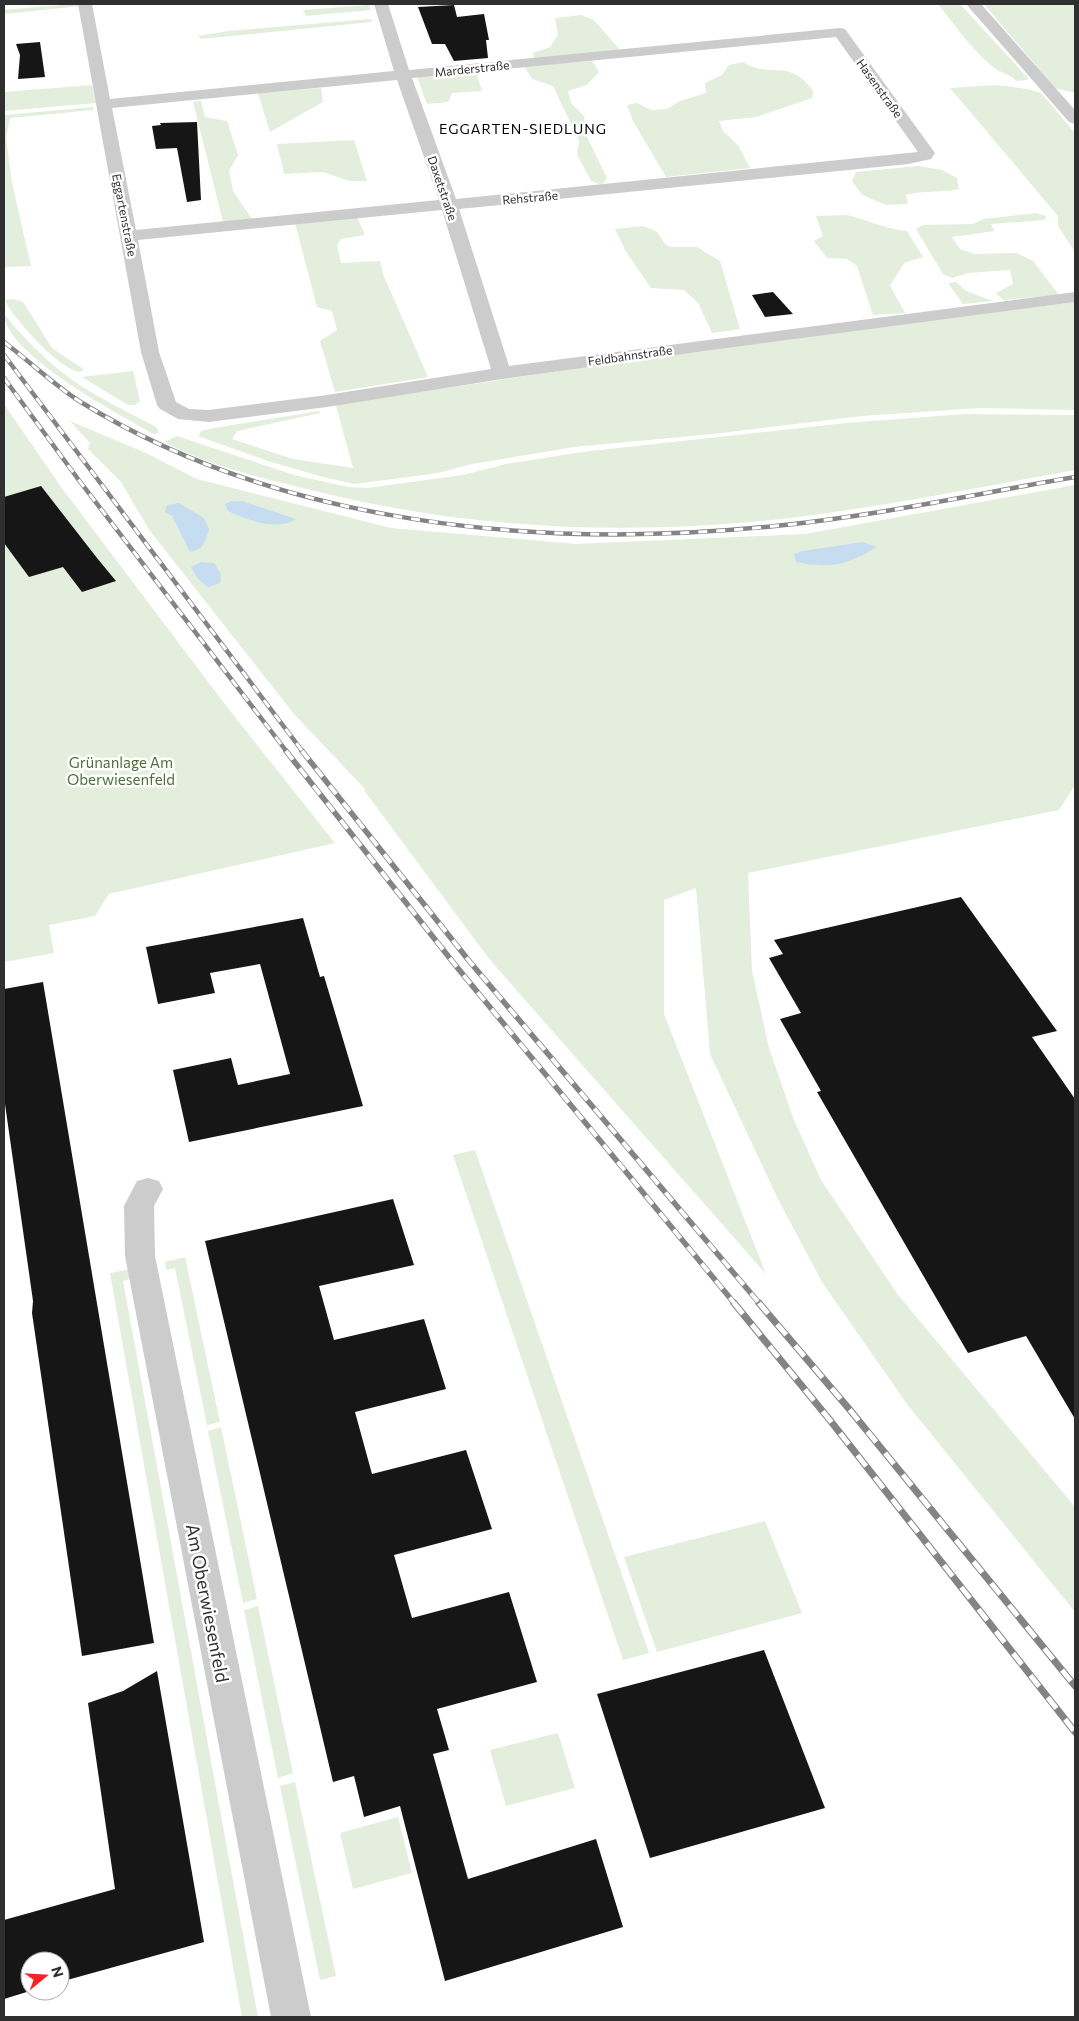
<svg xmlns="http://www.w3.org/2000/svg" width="1079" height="2021" font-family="Commissioner,sans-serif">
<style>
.green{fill:#e4eedc}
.water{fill:#c6dcf0}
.building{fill:#161616}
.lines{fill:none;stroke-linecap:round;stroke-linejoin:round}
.minor{fill:#ccc;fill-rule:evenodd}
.rail-far2-casing{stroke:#848484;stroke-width:4.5}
.rail-far1-casing{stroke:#848484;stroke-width:5.5}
.rail-casing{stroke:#848484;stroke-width:7}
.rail-far2{stroke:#fff;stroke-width:3;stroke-dasharray:9;stroke-linecap:butt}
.rail-far1{stroke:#fff;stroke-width:4;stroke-dasharray:11;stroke-linecap:butt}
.rail{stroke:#fff;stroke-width:5;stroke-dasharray:14;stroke-linecap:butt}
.labels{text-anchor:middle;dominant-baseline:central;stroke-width:5;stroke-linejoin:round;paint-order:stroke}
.far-street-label{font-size:12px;fill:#2f2f2f;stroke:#fff}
.far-neighbourhood-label{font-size:14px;letter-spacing:1px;fill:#000;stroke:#fff}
.park-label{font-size:15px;fill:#4e7038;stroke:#fff}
.near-street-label{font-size:18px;fill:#2f2f2f;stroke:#fff}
</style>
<rect width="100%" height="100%" fill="#fff"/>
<g class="green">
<polygon points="72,4 80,4 81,6 4,14 4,10"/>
<path d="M938 4H960L1028 78 1027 80 1016 81C1011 74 1003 74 996 69 975 54 954 24 938 4Z"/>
<polygon points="984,4 1075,4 1075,93 1055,88"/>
<polygon points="369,5 371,10 306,16 303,10"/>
<polygon points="581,15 594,20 620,50 534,58 533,53 550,47 558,35 555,18"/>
<polygon points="371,19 372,22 201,39 198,36 228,31"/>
<polygon points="592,61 599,72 587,85 568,91 571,103 584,116 586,135 607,178 602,185 591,181 577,154 579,141 553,86 532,79 524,66"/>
<path d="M743 62C771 80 788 56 813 91L812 98 756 117 719 121 723 131 738 145 750 168 666 177 633 121 627 105 637 103 651 110 667 109 680 101 706 93 705 83 722 75 729 65Z"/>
<polygon points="476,72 482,91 452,93 448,102 427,104 417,77"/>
<polygon points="92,85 96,103 4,111 4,92"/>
<polygon points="995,85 1028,89 1041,93 1075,133 1075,252 1058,226 1058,216 950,88"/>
<polygon points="321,88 323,102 270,132 258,93"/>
<polygon points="201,101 205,117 227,121 238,155 229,171 233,191 252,219 223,222 193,102"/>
<polygon points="93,107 93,110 10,118 6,138 12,183 31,266 4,267 4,115"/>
<polygon points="354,140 367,181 349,181 323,172 284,174 277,144"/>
<path d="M918 166 942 170 957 178 959 189C941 193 924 190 906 195L908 204 886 205 862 195 852 181 856 172Z"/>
<polygon points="1036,213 1046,216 1045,220 991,224 994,231 952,237 960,249 974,254 1017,253 1033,261 1059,295 1003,300 996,293 1013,284 1010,270 968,273 952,278 943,274 916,229 923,225 973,224 984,219"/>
<path d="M847 215C868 220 885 229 907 231L923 257 904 263 890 286 905 313 873 315 857 266 847 259 827 258 814 241 823 236 816 216Z"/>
<polygon points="357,217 365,235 341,239 337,245 341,263 380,261 383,274 428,377 335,392 320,341 337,330 332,311 317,307 295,223"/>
<polygon points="643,226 656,231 666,245 671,247 697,247 720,261 740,329 712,333 698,303 684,290 651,288 625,250 615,229"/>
<polygon points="956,282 966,291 993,301 963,304 948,283"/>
<path d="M14 299 23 302 52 348 83 369V371C66 378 11 316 5 300Z"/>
<polygon points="1075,302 1075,410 979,408 862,416 713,434 574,447 472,464 438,473 355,484 323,477 268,461 198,436 202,431 214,428 319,411 320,413 237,431 232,439 293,459 353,468 336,406 340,404 686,352"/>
<path d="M4 314C27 342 53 368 84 388 107 402 132 414 156 427L159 433 154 434C121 416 4 353 4 314Z"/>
<polygon points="133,371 140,401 135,405 128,405 82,377"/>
<polygon points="4,404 61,487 227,707 335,843 109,894 95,916 49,925 54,953 4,962"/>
<path d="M965 414 1075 415V470C981 487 886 506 791 518 634 536 472 530 319 492 267 479 213 468 164 442L177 436 294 475 348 487 367 488 463 475 506 464 582 452 846 423Z"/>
<polygon points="70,421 146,453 197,479 391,528 576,544 805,534 1075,485 1075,785 1059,810 748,873 752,971 769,1048 794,1120 821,1180 898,1295 1075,1507 1075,1612 907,1404 822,1282 778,1199 710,1054 696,888 664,900 664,1014 766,1274 490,960 366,793 364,788 294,714 150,531 121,482 88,449 90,443"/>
<polygon points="475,1150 649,1653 623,1660 453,1155"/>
<polygon points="185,1257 220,1422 207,1425 175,1268 166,1270 165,1262"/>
<polygon points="131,1269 133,1278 123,1281 258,2017 242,2017 110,1273"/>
<polygon points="221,1427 257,1599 243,1603 208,1431"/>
<polygon points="765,1521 802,1613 657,1652 624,1557"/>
<polygon points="258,1606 293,1773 278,1778 244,1610"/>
<polygon points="558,1733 575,1788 506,1806 490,1750"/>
<polygon points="295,1782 336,1976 320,1980 280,1786"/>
<polygon points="398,1817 412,1873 353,1889 340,1833"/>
</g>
<g class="water">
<path d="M232 501H242L296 519C277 532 246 519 228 511L225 504Z"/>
<polygon points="179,503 204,518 209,529 206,539 201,548 190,552 172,516 165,512 167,505"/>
<path d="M863 542 877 547C846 565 832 569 796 562L794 554 803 551Z"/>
<polygon points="201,562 214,563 221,574 220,583 208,587 198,579 191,567"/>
</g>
<g class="building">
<polygon points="454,5 457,17 484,14 489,40 486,40 488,58 454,61 445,44 432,44 418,7"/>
<polygon points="40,42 45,77 18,79 20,55 16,44"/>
<polygon points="197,122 201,200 187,202 177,148 156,149 152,126 161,125 160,123"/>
<polygon points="773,292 793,314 765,317 752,295"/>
<polygon points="41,486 97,558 116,581 82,592 63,567 29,577 4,543 4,497"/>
<polygon points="961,897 1057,1031 1032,1037 1075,1099 1075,1419 1026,1336 968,1353 817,1092 821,1091 780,1019 801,1013 769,958 783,954 774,940"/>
<polygon points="303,918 320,977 324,976 363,1106 189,1142 173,1070 231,1058 238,1085 290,1074 260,964 210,973 215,993 158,1004 146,947"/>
<polygon points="43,982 154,1643 82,1656 32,1313 33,1301 4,1097 4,989"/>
<polygon points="393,1199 414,1265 319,1286 334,1340 424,1319 446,1389 355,1412 372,1474 466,1450 492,1529 394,1555 412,1618 509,1592 537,1682 437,1709 449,1750 433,1754 468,1879 596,1839 623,1927 445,1981 400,1806 364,1817 354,1776 333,1782 205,1241"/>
<polygon points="764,1650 825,1808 650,1858 597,1694"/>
<polygon points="157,1671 204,1942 60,1982 60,1961 30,1961 30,1991 4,1999 4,1920 115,1889 88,1703 123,1691"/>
</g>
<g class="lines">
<g class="minor">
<path d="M78 4H92L110 99 394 71 374 4H388L409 70 840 28 845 29 935 153 931 159 908 164 459 209 509 366 1075 292V302L704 351 502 379 327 407 209 422 178 419 160 409 157 405 141 352ZM836 37 918 152 456 199 412 78ZM397 80 439 200 136 230 112 108ZM442 210 491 369 327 395 209 410 189 409 176 402 159 352 138 240Z"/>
<polygon points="966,4 981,4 1075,110 1075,124 1069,122"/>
<polygon points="148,1178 159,1181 163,1189 154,1206 155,1256 311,2017 271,2017 125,1256 124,1206 137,1181"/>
</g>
<defs>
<g id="rail-far2">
<path d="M4 342C29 361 53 384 79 401 281 526 543 550 775 526 876 516 975 494 1075 477"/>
<polyline points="4,355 303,752"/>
<polyline points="4,378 78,479 287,752"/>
</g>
<g id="rail-far1">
<polyline points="286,751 456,966 735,1304"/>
<polyline points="302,751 470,962 760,1304"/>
</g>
<g id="rail">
<polyline points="734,1303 829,1419 1075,1732"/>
<polyline points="759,1303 850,1410 1075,1686"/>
</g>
</defs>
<use href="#rail-far2" class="rail-far2-casing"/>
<use href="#rail-far1" class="rail-far1-casing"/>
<use href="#rail" class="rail-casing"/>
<use href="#rail-far2" class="rail-far2"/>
<use href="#rail-far1" class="rail-far1"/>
<use href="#rail" class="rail"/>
</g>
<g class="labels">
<g class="far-street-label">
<text transform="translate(472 68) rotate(-6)">Marderstraße</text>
<text transform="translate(880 88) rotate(54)">Hasenstraße</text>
<text transform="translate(443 188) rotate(71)">Daxetstraße</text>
<text transform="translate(530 197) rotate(-5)">Rehstraße</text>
<text transform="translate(125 215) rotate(79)">Eggartenstraße</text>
<text transform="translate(630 355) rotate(-8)">Feldbahnstraße</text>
</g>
<g class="far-neighbourhood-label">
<text x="523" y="128">EGGARTEN-SIEDLUNG</text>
</g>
<g class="park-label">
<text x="121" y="762">Grünanlage Am<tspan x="121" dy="17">Oberwiesenfeld</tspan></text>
</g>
<g class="near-street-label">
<text transform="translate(208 1603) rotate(79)">Am Oberwiesenfeld</text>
</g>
</g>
<rect width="1079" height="2021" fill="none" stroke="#2f2f2f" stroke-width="10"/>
<g transform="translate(45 1976) rotate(72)"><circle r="24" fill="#ffffff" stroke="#acacac"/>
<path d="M0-4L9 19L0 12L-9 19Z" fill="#f72221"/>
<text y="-8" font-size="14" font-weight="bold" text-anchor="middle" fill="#2f2f2f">N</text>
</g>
</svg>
